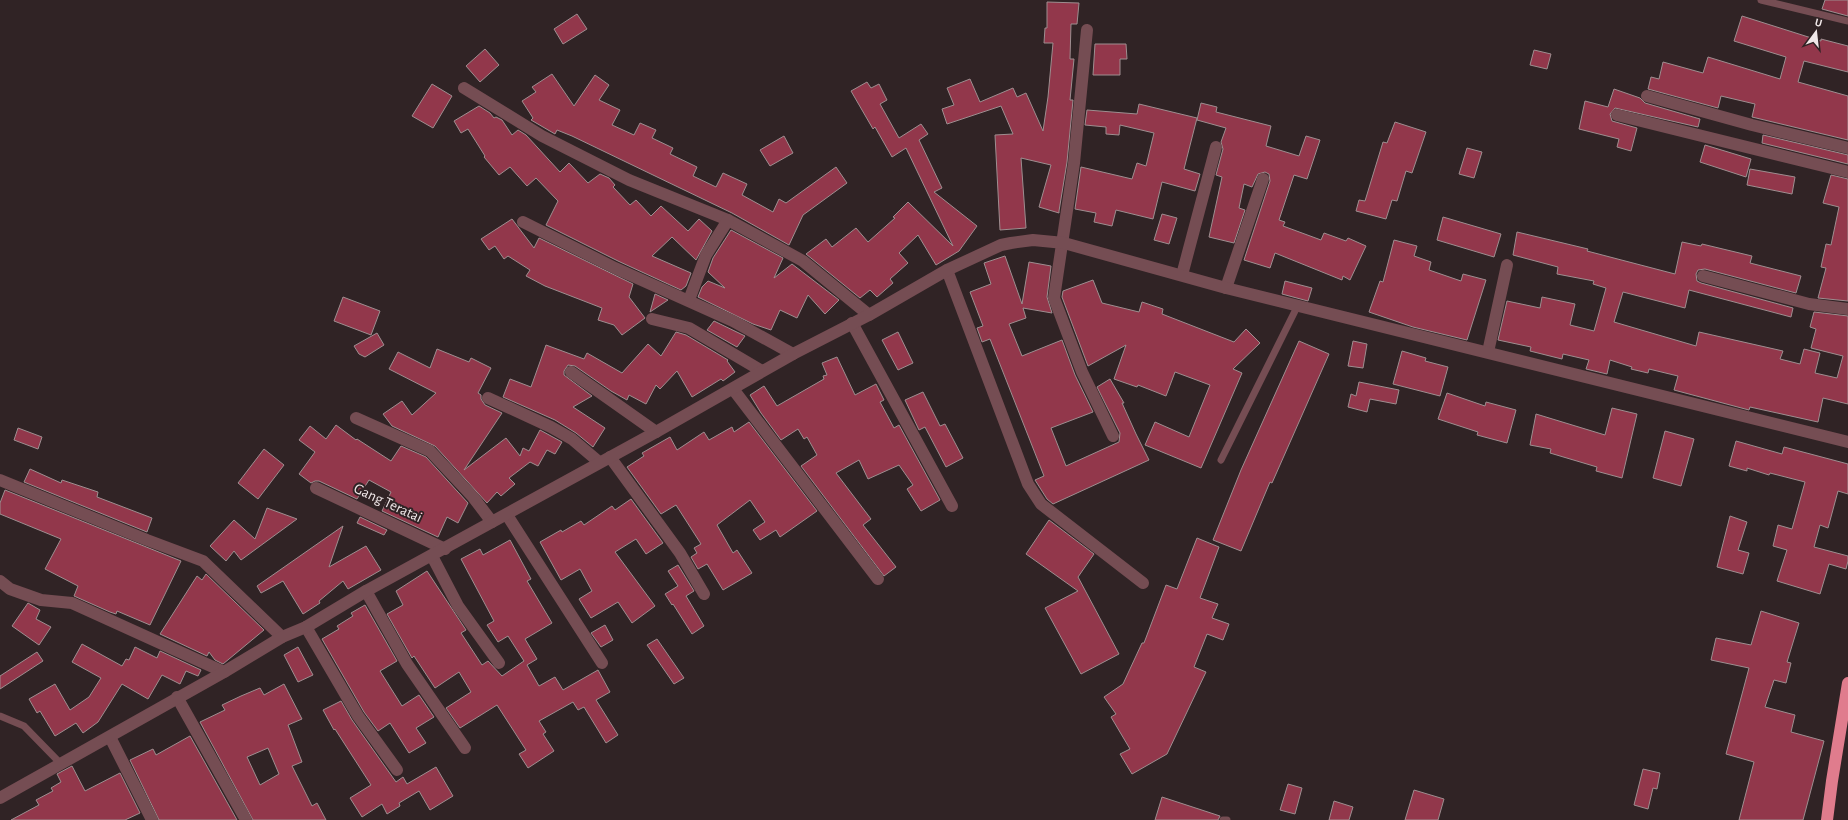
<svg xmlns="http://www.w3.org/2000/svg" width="1848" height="820" font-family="'Alegreya Sans',sans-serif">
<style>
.building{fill:#92374b;stroke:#9e8e90;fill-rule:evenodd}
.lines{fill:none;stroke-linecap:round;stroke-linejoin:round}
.lane{stroke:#754d53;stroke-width:7}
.street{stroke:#754d53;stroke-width:12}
.highway{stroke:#e07c8d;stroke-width:12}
.labels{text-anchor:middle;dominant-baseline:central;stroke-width:4;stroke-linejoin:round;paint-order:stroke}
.street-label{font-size:15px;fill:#f0e7e8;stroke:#302325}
</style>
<rect width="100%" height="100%" fill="#302325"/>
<g class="building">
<polygon points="1825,0 1848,0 1848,16 1822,9"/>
<polygon points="1047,2 1079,3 1077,24 1071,24 1070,59 1074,59 1070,100 1073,100 1067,162 1059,211 1059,213 1039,207 1051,165 1021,158 1026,228 1000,230 995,135 1013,134 1001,106 947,124 942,109 954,105 947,88 970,79 980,102 1013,88 1017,97 1026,93 1043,131 1048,97 1053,43 1044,43 1045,28 1047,28"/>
<polygon points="577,14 587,29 563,44 554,29"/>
<polygon points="1742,16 1821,41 1821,39 1848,46 1848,72 1804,61 1798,82 1848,96 1848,140 1752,117 1755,104 1721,96 1718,108 1648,89 1651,77 1659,79 1663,62 1703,73 1708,57 1780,79 1786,57 1734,41"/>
<polygon points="1095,44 1126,44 1127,59 1120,59 1120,75 1093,75"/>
<polygon points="485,49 499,65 480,82 466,66"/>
<polygon points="1534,50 1551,54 1547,69 1530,65"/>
<polygon points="552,74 574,106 595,75 609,85 599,100 620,110 612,125 634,135 640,123 656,130 652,138 673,148 670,154 697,167 693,176 716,187 723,173 747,184 742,195 773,212 779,199 786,203 836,167 847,183 803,215 789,245 732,213 572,136 557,130 555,134 531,120 533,118 522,101 536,92 532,87"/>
<polygon points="867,82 871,88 879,84 887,100 880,104 899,138 921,124 928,134 919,140 942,188 934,192 977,226 959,251 936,265 918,235 899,253 908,263 890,279 893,283 877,297 870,290 860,298 806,254 826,239 832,247 856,228 868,242 895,218 893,217 908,202 953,246 906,148 892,157 875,127 873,129 851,91"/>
<polygon points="432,84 452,96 433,128 412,116"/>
<polygon points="1614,89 1640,98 1645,103 1700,119 1698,127 1615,108 1610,114 1612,121 1637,128 1631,151 1617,147 1619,139 1579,129 1585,101 1608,107"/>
<polygon points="1201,103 1217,107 1216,112 1271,126 1266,146 1299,156 1306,136 1320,140 1307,179 1294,175 1279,220 1285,222 1283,226 1321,240 1324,233 1346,241 1348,238 1366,246 1350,280 1343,276 1342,280 1275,253 1270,268 1244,260 1270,181 1269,174 1265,172 1258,174 1252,187 1244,184 1239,208 1245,210 1234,243 1209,237 1222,177 1216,175 1223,149 1221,142 1226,128 1197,120"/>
<polygon points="1139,104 1197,118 1184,169 1200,174 1195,191 1162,182 1153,219 1116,210 1112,226 1094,222 1096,213 1075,209 1081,167 1132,179 1137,163 1146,166 1154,133 1120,125 1119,135 1106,134 1106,127 1085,125 1087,110 1137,114"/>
<polygon points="479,106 490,113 494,118 496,117 502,120 512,135 518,130 526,135 560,172 569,163 588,183 600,174 609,178 615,185 613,187 630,205 636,200 651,216 661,206 688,231 699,219 712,231 696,260 672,237 652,256 691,273 686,286 681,290 618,261 546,225 558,201 536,178 527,186 510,167 499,175 484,157 485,156 468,129 461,133 454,121"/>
<polygon points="1395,122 1426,132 1412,173 1406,171 1397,201 1392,200 1386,219 1356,211 1359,200 1365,201 1383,142 1387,143"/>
<polygon points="1763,135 1848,155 1848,164 1762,143"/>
<polygon points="784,136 793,153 770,166 760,150"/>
<polygon points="1705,145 1751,159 1746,177 1700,162"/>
<polygon points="1467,148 1482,152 1474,178 1459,174"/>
<polygon points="1750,169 1795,177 1792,194 1747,185"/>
<polygon points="1831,175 1848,179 1848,301 1818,298 1826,268 1821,267 1826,244 1831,245 1839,207 1823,203"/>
<polygon points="1162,214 1177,218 1169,244 1154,240"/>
<polygon points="1443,217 1501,234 1494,257 1437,240"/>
<polygon points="512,219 534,248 539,238 633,284 629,297 645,318 622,335 614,325 598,320 602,308 545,286 526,276 530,270 508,256 504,259 495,246 489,250 481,239"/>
<polygon points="731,230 783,258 774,278 792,264 839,300 825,314 808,295 797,318 780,310 771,330 753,324 698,297 702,287 708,281 725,288 708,272 713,258"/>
<polygon points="1517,232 1588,249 1587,251 1675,274 1682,242 1701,246 1702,244 1752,256 1750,263 1801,276 1796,293 1705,269 1698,270 1696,274 1697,281 1701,283 1793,308 1791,317 1689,290 1685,308 1623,292 1614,322 1696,346 1699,332 1783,351 1780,359 1800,364 1804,349 1820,353 1815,373 1837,378 1843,356 1811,348 1816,329 1810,327 1814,312 1848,316 1848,404 1823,398 1818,422 1750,407 1749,410 1674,390 1678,376 1649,369 1648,373 1631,369 1632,367 1610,360 1607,374 1586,369 1589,360 1563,354 1562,359 1530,351 1531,347 1498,340 1507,301 1540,308 1542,297 1575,304 1570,325 1594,331 1606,288 1593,284 1594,281 1557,274 1558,267 1513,255"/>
<polygon points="1394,240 1417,246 1414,256 1431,262 1429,270 1461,281 1463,274 1486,280 1467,340 1413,327 1369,312 1380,281 1383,282"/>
<polygon points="1005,256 1022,304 1029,262 1051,266 1047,297 1052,313 1023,308 1026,318 1009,324 1022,356 1062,340 1075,375 1093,412 1051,428 1066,466 1119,442 1120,433 1097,387 1110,379 1124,403 1122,403 1136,434 1149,460 1053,504 1047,499 1035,480 1044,476 990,339 982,342 977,328 983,326 970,292 991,284 984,263"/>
<polygon points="1093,280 1102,303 1139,312 1142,302 1163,309 1162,314 1234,342 1246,329 1260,343 1233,369 1242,373 1201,468 1145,445 1155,422 1189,437 1210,385 1175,372 1166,396 1138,385 1137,387 1114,379 1126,345 1088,366 1062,297 1063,291"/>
<polygon points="1285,281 1312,288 1308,301 1282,294"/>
<polygon points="655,294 668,300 650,312"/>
<polygon points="343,297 380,311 371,335 334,321"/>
<polygon points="714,321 745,336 737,347 707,330"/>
<polygon points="676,332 686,335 728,360 727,361 735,372 723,381 721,379 692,397 677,371 660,389 656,385 646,404 629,395 627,400 611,391 575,366 568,365 564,371 564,375 592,396 573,407 605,428 593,447 576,433 555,420 503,397 510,379 531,387 546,345 584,359 587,353 622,373 648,344 661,356"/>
<polygon points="898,332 913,363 898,370 882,340"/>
<polygon points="377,333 384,345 365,357 359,354 354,346"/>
<polygon points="1299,341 1329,354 1272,483 1270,482 1241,551 1213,540 1241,470"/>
<polygon points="1353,341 1367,344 1363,368 1348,366"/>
<polygon points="437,349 469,362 471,358 491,368 478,393 481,395 481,399 485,405 502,413 464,470 506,438 520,456 523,448 529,451 540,430 562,442 555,454 547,450 538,466 530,462 509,478 515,484 501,496 497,492 487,503 435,446 392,426 383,414 402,401 412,415 436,393 389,369 398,352 430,368"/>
<polygon points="1402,351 1426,358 1425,361 1448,367 1440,396 1393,384"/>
<polygon points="837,357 855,395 876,384 884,400 880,402 894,428 899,425 940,500 921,511 907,489 913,485 899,465 868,479 859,460 836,473 871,519 863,525 896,567 884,576 801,466 817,455 807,437 804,439 798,429 781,440 761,413 750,395 764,386 777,406 824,379 823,376 827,375 822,363"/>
<polygon points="1359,382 1399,390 1396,404 1370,399 1367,412 1348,407 1351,394 1356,396"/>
<polygon points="923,392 940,426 945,424 963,458 946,467 925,427 919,430 905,400"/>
<polygon points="1447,393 1485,406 1486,402 1516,410 1507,443 1477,435 1478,432 1438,419"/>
<polygon points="1612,408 1637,414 1622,478 1596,471 1597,467 1550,453 1551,449 1530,445 1536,414 1605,435"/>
<polygon points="749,422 817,511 780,537 776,530 760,540 753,530 765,522 750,500 717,525 733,553 737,550 752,573 723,590 707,564 698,569 691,557 697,553 694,548 701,544 676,505 661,514 627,467 644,456 642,453 670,437 677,450 704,432 709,440 732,427 734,432"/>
<polygon points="336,425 356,440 357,439 391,461 401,446 426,457 468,503 458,523 447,517 438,537 382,511 391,492 369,480 357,499 319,481 315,481 311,483 299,474 315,452 299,440 310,426 326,439"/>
<polygon points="18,428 42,437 38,449 14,440"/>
<polygon points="1665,431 1694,439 1681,486 1653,478"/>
<polygon points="1736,441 1782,454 1784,447 1848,464 1848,494 1838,491 1828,528 1820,525 1814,547 1848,556 1848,561 1846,569 1829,564 1820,594 1777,581 1787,550 1773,546 1778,525 1792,529 1805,482 1770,473 1769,475 1747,468 1747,471 1729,466"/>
<polygon points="264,449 284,465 258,499 238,483"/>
<polygon points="30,469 61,483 62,480 98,492 97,497 152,518 147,532 24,482"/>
<polygon points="5,490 181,561 150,625 117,611 116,614 110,612 74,596 78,586 45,569 61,539 0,514 0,503"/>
<polygon points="631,499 663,543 646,554 636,539 615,552 655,606 632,623 618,602 591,618 579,599 592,591 580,569 561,580 540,542 561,530 562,532 581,521 584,525 612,506 615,510"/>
<polygon points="267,508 297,519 241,560 234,551 226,561 210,546 234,520 255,539"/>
<polygon points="1730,516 1747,522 1738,550 1749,553 1743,574 1717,567"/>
<polygon points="360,517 387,530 384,535 357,523"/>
<polygon points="1049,520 1094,554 1078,577 1119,654 1081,674 1045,608 1078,591 1026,554"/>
<polygon points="343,526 329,567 366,546 381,570 348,589 343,581 319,601 320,603 303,614 283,581 261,593 257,586"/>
<polygon points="1197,538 1219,547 1200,598 1218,604 1212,618 1229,624 1223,640 1207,634 1194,667 1206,672 1167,754 1132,774 1120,754 1130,749 1111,717 1116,714 1104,697 1123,684 1142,643 1144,643 1166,585 1177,589"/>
<polygon points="510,540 531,579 527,581 552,623 525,639 537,659 527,665 539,686 555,677 563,690 598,670 610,692 596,700 618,735 606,743 584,707 578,710 573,702 539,721 546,732 543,734 554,751 528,768 519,754 526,750 497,705 460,728 446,708 471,692 459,672 435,688 414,656 412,658 387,614 403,605 396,591 427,571 466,630 461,633 482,665 488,661 502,676 524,661 508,636 498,642 487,625 494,621 461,559 480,549 483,555"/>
<polygon points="678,565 694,591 686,596 704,626 692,634 673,604 672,605 665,594 678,586 668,571"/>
<polygon points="206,574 264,630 223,664 215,660 209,652 207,656 160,634 197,576 202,580"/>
<polygon points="28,603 40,610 36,619 51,627 39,645 12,626"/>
<polygon points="365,605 397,661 380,671 402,706 419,695 434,717 416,728 426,743 409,753 390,723 378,731 364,712 322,639 339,629 337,626 353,616 351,613"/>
<polygon points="1761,611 1799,623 1787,662 1791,663 1786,683 1774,680 1765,707 1795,715 1791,732 1824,741 1803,820 1739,820 1754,762 1726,754 1749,668 1711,660 1716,638 1751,645"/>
<polygon points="605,625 613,640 601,647 591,633"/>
<polygon points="657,639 684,678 674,684 647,645"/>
<polygon points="82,644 122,666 126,659 129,660 135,647 157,658 160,651 201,670 198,676 186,671 180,684 162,675 148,699 122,684 98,722 83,733 76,723 55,736 40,711 37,713 29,699 55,684 70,710 89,697 101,678 72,662"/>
<polygon points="298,647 313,675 298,682 284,655"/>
<polygon points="37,652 43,661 0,689 0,676"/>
<path d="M284 684 302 719 288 725 302 762 292 766 312 806 317 803 326 820H253L200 722 225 710 222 705 241 696 260 688 264 695ZM268 748 279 774 260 785 247 757Z"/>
<polygon points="341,701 352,720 396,782 403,777 407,784 436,767 453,796 430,810 419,791 399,803 400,806 387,814 382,804 362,817 350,798 371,785 335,729 334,730 323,710"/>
<polygon points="190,736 237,820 159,820 130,760 153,749 156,755"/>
<polygon points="72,766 85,791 120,773 140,813 125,820 11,820 39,805 36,800 53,791 51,788 61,782 57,774"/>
<polygon points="1643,769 1660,773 1657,789 1653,788 1648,809 1634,805"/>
<polygon points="1288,784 1302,788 1295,814 1280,810"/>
<polygon points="1414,790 1444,799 1438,820 1405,820"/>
<polygon points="1162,797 1220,816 1218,820 1155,820"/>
<polygon points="1334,801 1353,807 1349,820 1329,820"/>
</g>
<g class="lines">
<g class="lane">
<polyline points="1761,0 1848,21"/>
<polyline points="1221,460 1298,305"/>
<polyline points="0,716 24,726 61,764"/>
<polyline points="1223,820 1227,820"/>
</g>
<g class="street">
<polyline points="1087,30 1074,163 1054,298 1082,372 1113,436"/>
<polyline points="464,88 542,136 629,180 728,220 803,261 869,315"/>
<polyline points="1647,96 1752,125 1848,148"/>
<polyline points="1617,115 1848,172"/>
<polyline points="523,222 615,268 733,321 793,354"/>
<polyline points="947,270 1028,484 1041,504 1143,583"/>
<polyline points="1182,275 1216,147"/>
<polyline points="1703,276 1809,304 1848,309"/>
<polyline points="1226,288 1263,179"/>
<polyline points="689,300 706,255 728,220"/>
<polyline points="652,319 689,328 762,371"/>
<polyline points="852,323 952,506"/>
<polyline points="1488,352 1507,265"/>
<polyline points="571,372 656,432"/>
<polyline points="733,389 878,579"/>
<polyline points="488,398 551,427 572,439 599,462"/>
<polyline points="356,418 430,451 473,497 492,522"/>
<polyline points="610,457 680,553 704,594"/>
<polyline points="0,480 147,540 203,561 282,637"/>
<polyline points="316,488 445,549"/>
<polyline points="507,515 602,663"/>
<polyline points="432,556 458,606 499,663"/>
<polyline points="0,581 10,589 41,600 72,603 224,672"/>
<polyline points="366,591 407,664 465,748"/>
<polyline points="306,627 358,716 397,770"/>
<polyline points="177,697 246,820"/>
<polyline points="110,737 152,820"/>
<polyline points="0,798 224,672 282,637 306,627 366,591 656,432 793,354 869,315 947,270 1001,245 1011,243 1033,240 1064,243 1226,288 1848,442"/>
</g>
<polyline class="highway" points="1827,820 1832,781 1848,683"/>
</g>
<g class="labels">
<g class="street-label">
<text transform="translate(388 503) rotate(25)">Gang Teratai</text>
</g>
</g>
<g transform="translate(1816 32) rotate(15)" stroke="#302325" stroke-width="3" paint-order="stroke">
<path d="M0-3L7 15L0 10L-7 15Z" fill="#f0e7e8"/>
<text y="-6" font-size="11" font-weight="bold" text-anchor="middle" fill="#f0e7e8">U</text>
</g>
</svg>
